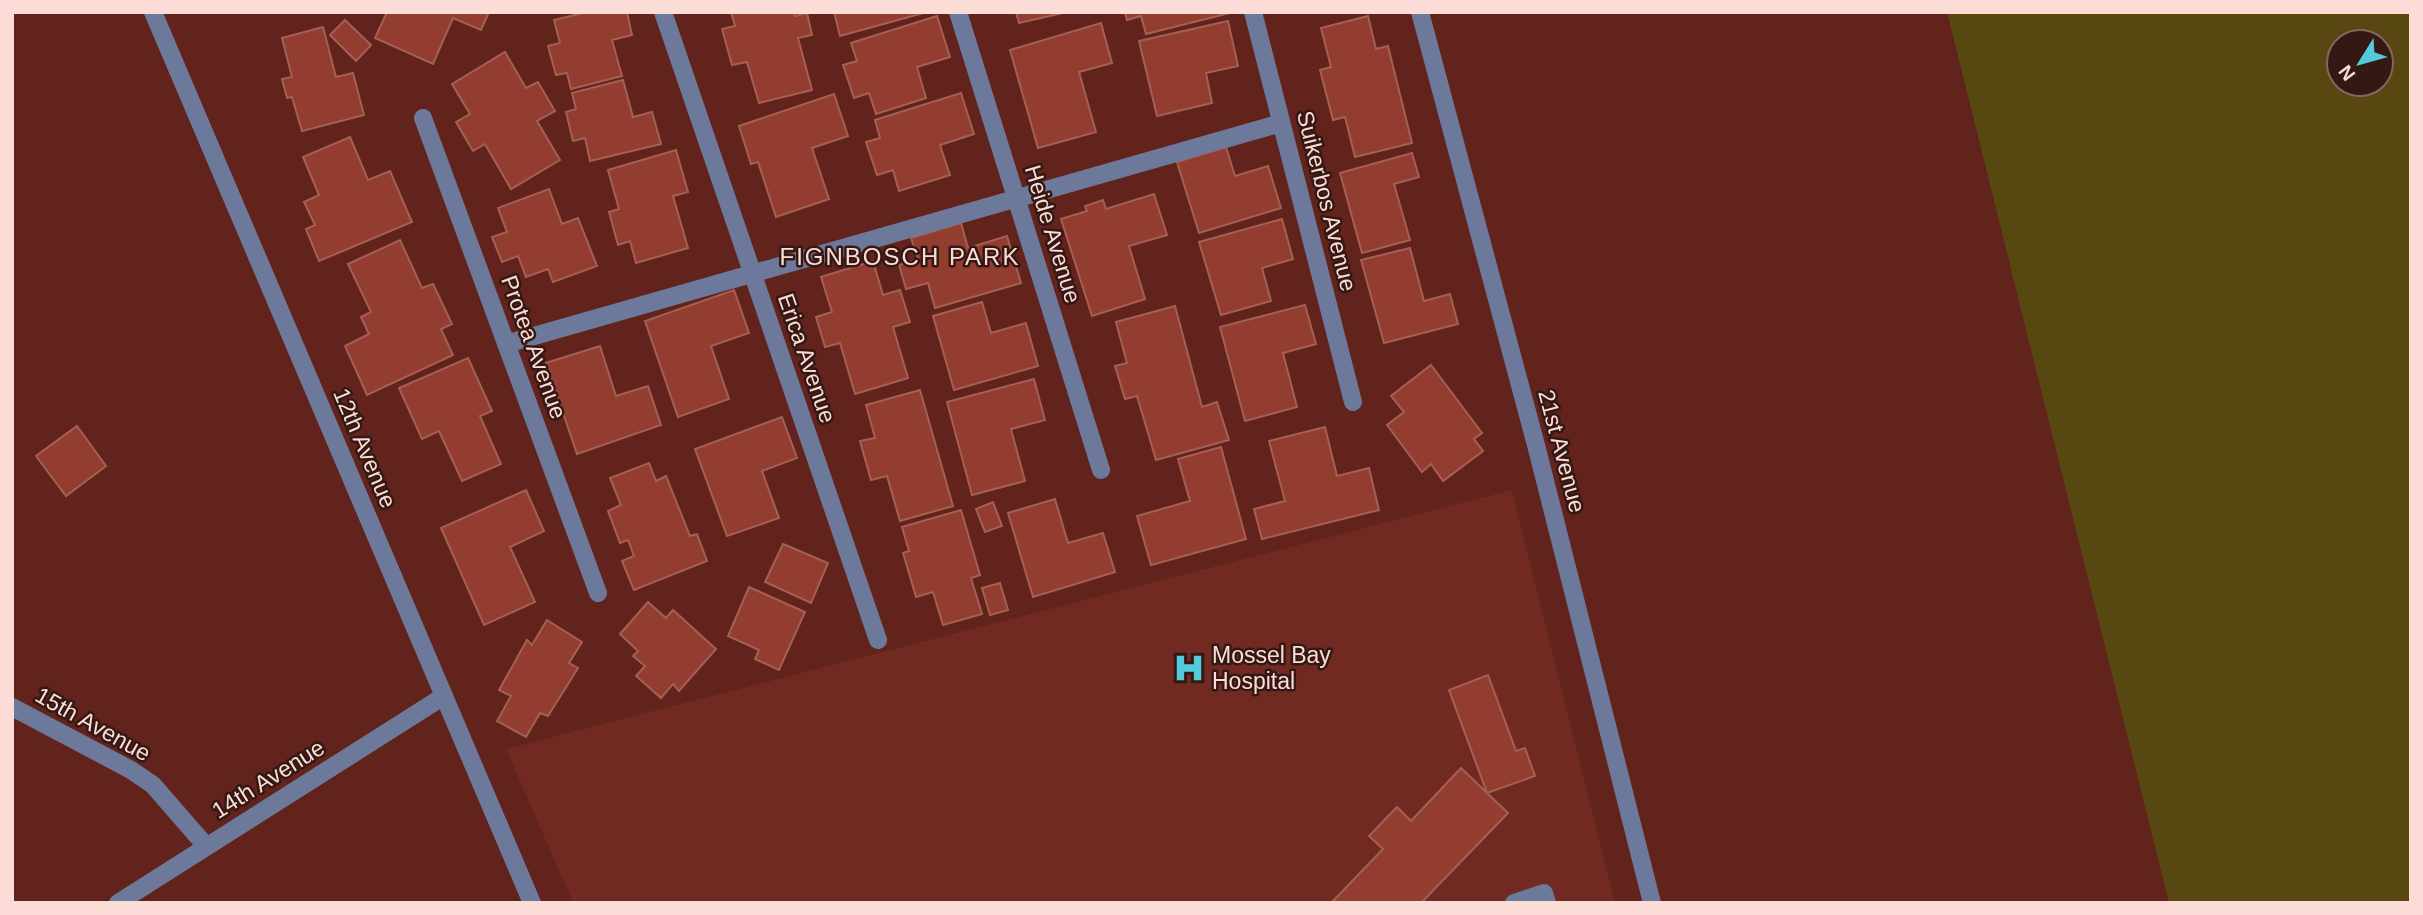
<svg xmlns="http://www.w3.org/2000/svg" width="2423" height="915" font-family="Helvetica,sans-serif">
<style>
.built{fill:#702a21}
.green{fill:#594711;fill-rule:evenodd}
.building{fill:#933c30;stroke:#a46055;stroke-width:2}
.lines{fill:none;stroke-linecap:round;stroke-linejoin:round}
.minor{stroke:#6d799a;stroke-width:18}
.labels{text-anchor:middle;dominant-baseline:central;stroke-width:5;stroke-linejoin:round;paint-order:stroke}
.street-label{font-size:23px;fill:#fcdcd6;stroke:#341813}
.poi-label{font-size:23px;fill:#fcdcd6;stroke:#341813;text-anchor:start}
.neighbourhood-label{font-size:24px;letter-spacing:2px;fill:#fcdcd6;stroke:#341813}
</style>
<rect width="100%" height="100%" fill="#61231b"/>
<polygon class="built" points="1512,490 1615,903 573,903 506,749"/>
<path class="green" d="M1947 12H2411V903H2169ZM2339 42H2381V84H2339Z"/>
<g class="building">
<polygon points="387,12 489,12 481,30 453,18 433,64 375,38"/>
<polygon points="587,12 627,12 632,35 612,40 622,76 571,89 567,73 556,75 548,46 560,43 554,20"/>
<polygon points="731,12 794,12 795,16 807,13 812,35 798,38 812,90 759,103 747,62 732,65 722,29 735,26"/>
<polygon points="834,12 927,12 840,36"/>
<polygon points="1016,12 1067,12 1019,23"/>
<polygon points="1125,12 1230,12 1230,13 1146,34 1141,16 1127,20"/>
<polygon points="937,16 950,57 917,67 926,98 876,114 869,93 854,98 843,65 857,61 851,43"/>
<polygon points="1368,16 1376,49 1388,46 1412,143 1355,157 1345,117 1333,120 1320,70 1331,67 1321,28"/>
<polygon points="345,20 371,45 356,61 330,35"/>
<polygon points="1228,21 1238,66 1206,73 1212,103 1157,116 1139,41"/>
<polygon points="1101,23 1112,63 1079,72 1096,132 1038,148 1010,50"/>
<polygon points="323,27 336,77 353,73 364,115 302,131 292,97 287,98 282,79 292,77 282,38"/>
<polygon points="505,52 526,88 538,82 555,111 537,121 560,160 511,189 485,144 473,151 456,122 470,114 452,84"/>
<polygon points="623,80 633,117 652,112 661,144 590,161 585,138 573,141 566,112 576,109 572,93"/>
<polygon points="961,93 974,134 940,145 950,175 899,191 893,170 877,175 866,142 880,138 875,120"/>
<polygon points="834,94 848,136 812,148 829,199 776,217 758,162 751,164 739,126"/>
<polygon points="350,137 368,180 390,171 412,222 319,261 306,229 315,225 304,202 319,195 303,157"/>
<polygon points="1226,147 1235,176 1268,166 1281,208 1199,233 1177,162"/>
<polygon points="676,150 688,192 673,196 688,248 636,263 630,241 618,245 609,212 619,209 608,170"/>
<polygon points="1412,153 1419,177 1394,184 1410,240 1362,253 1340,173"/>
<polygon points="549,189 562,224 578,218 597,266 553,282 548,269 526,277 518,256 502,262 492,237 507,232 498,208"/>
<polygon points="1154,194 1167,235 1129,246 1145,299 1092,316 1061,219 1087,211 1085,206 1103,200 1106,209"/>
<polygon points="1282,219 1293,259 1262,268 1271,301 1221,315 1199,242"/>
<polygon points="961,223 968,248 1007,236 1021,283 935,308 928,283 906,289 899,265 918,259 911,238"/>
<polygon points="400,240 422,288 433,284 452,324 441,329 453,355 367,395 345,346 369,334 361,317 371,312 348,264"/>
<polygon points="1410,248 1424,301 1450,294 1458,324 1384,343 1361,260"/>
<polygon points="873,261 883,295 900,290 910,322 893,327 908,378 855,394 840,343 825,347 816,317 832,312 821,277"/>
<polygon points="734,290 749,333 711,346 729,399 678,417 645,321"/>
<polygon points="982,302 991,333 1026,323 1038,366 954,390 933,316"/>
<polygon points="1305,305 1316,344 1283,353 1297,407 1245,421 1220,327"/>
<polygon points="1175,306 1202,407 1217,402 1229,440 1156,460 1137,396 1125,399 1115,366 1127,363 1116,322"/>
<polygon points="600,346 616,396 648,386 661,425 577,454 546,363"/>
<polygon points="468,358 492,411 480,416 501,464 462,481 439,431 422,439 399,388"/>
<polygon points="1431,365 1482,433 1474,439 1483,451 1443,481 1431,464 1422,472 1387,425 1404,412 1391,396"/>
<polygon points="1034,379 1045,420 1011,429 1025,481 972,495 947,402"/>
<polygon points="920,390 953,506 900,521 887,476 871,480 860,441 875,438 866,405"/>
<polygon points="782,417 797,458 762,471 779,518 727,536 695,449"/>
<polygon points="77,426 106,466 66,496 36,456"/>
<polygon points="1325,427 1337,476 1369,468 1379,510 1262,539 1254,509 1285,501 1269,441"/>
<polygon points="1221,447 1246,539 1151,565 1137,516 1190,501 1178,459"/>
<polygon points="649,463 656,481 666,476 690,536 697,534 707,561 634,590 622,561 634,556 628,540 620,543 608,511 621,505 610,478"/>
<polygon points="526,490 544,531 510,547 535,602 484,625 441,528"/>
<polygon points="1055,499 1068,543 1103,533 1115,572 1033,597 1008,513"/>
<polygon points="993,502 1002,526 985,532 976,509"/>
<polygon points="961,510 980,575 971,578 982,614 943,625 933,592 916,597 903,553 909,551 902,527"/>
<polygon points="783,544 828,563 811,603 765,582"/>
<polygon points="1000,583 1008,610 990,615 982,588"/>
<polygon points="749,587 805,612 779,670 755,659 759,650 728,636"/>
<polygon points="648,602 666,618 673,610 716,649 679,691 673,684 661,698 636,676 645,666 633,656 638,651 620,634"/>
<polygon points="547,620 582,642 569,663 578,668 548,716 540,713 526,737 497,721 511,696 499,690 527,640 532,645"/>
<polygon points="1488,675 1516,751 1525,748 1535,776 1487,793 1449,690"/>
<polygon points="1461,768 1508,813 1421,903 1331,903 1383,849 1369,836 1397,807 1411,821"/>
</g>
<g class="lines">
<g class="minor">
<polyline points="153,12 532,903"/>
<polyline points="663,12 878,640"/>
<polyline points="958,12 1101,470"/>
<polyline points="1253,12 1353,402"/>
<polyline points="1420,12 1536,445 1652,903"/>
<polyline points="423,118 598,593"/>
<polyline points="506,344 1281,123"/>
<polyline points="12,707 131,770 153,785 206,846"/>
<polyline points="118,903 444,696"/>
<polyline points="1514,903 1544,893 1547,903"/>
</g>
</g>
<defs>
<symbol id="hospital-bare" viewBox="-9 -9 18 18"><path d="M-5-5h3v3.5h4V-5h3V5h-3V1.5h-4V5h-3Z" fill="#54cadd" stroke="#341813" stroke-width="2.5" paint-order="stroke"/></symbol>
</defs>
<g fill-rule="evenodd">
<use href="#hospital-bare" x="1167" y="646" width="44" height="44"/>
</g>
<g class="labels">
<g class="street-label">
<text transform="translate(1327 201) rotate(76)">Suikerbos Avenue</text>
<text transform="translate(1053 234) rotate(73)">Heide Avenue</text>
<text transform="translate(534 347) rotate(70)">Protea Avenue</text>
<text transform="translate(807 358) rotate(71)">Erica Avenue</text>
<text transform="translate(365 448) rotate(67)">12th Avenue</text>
<text transform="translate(1562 451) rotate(75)">21st Avenue</text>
<text transform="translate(93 724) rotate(29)">15th Avenue</text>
<text transform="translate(268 779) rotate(-32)">14th Avenue</text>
</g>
<g class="poi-label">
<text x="1212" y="655">Mossel Bay<tspan x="1212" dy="26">Hospital</tspan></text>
</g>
<g class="neighbourhood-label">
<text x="900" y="256">FIGNBOSCH PARK</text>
</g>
</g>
<rect width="2423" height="915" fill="none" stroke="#fcdcd6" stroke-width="28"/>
<g transform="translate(2360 63) rotate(233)"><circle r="33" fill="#341813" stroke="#846661" stroke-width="2"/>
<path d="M0-5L12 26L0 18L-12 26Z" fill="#54cadd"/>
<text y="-10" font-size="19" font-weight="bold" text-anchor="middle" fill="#fcdcd6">N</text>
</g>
</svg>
